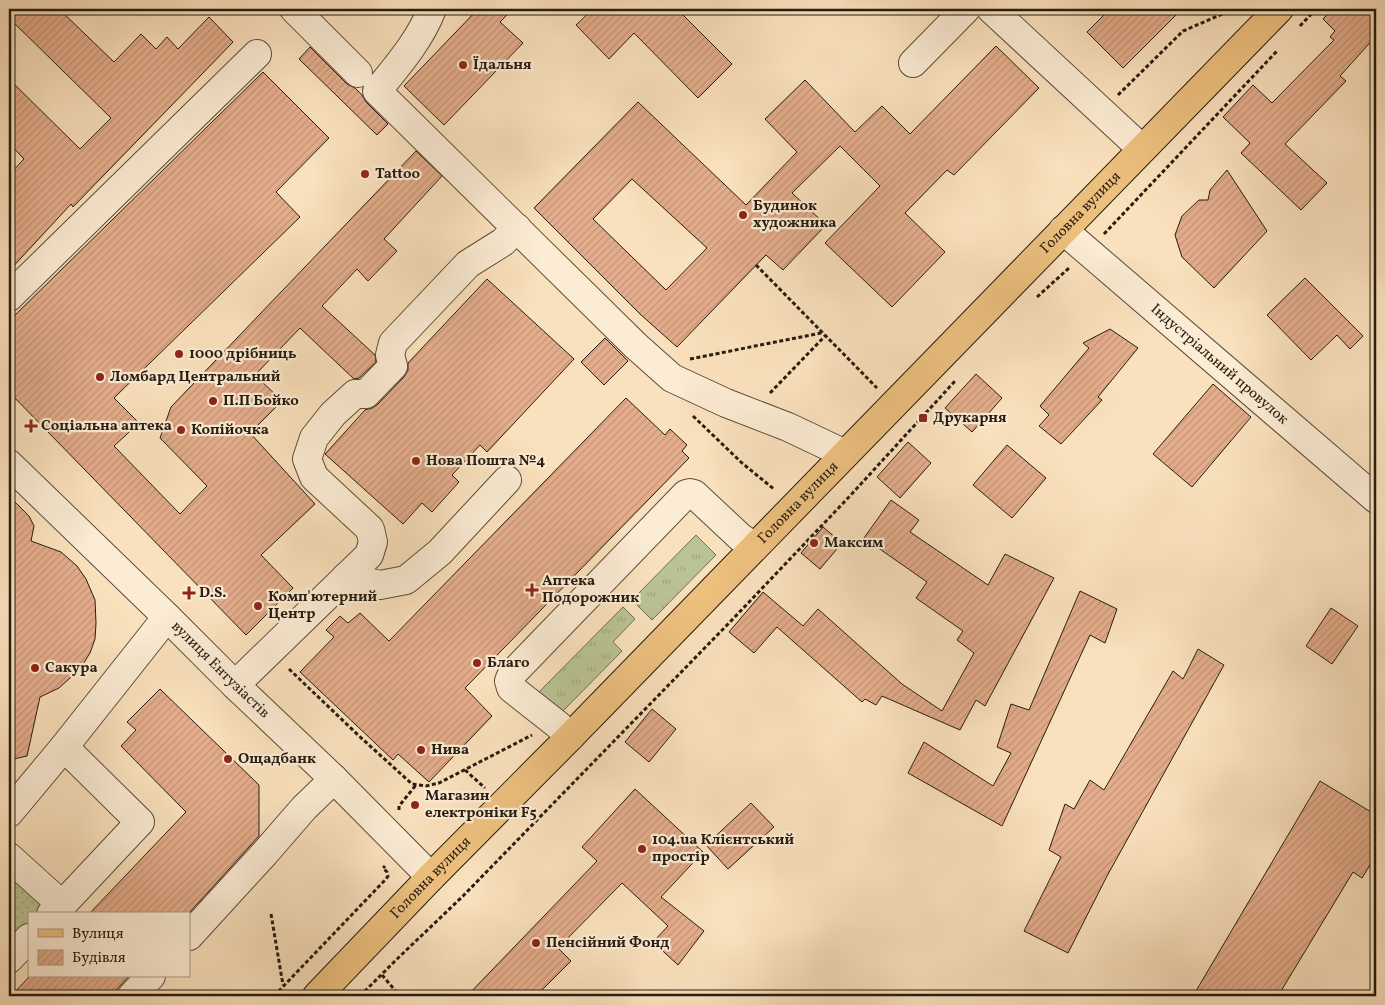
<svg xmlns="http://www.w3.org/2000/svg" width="1385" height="1005" font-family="Vollkorn,serif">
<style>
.grass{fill:url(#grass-tufts);stroke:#707052}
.park{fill:url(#park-dots);stroke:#707052}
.building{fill:url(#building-hatch);stroke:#271c10;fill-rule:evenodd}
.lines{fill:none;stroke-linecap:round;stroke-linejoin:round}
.minor-casing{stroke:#5c4d3b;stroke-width:30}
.major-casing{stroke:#271c10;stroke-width:30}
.path{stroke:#271c10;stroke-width:3;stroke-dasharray:4 2.5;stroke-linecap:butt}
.minor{stroke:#fcecd4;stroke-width:28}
.major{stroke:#edc07e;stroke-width:28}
.poi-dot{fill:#8f2418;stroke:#fcecd4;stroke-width:2}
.labels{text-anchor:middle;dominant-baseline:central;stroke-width:4.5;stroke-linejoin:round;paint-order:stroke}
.poi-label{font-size:15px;font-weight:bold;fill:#271c10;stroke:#fcecd4;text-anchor:start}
.street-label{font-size:15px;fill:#271c10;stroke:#fcecd4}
</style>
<defs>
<pattern id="grass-tufts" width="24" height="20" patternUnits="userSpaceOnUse" patternTransform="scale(1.25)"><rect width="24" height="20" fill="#bac394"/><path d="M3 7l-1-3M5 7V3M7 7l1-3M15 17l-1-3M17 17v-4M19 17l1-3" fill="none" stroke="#a0a77f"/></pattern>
<pattern id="park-dots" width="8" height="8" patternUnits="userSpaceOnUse" patternTransform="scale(1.25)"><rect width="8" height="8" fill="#bac394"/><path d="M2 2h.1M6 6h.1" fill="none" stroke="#a0a77f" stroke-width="1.8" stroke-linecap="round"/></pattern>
<pattern id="building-hatch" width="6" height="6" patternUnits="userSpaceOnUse" patternTransform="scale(1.25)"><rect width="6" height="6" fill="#e4ad8b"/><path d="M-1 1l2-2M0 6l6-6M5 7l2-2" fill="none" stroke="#c49477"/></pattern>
</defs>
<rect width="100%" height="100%" fill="#fae1bd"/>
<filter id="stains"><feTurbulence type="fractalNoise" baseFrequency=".004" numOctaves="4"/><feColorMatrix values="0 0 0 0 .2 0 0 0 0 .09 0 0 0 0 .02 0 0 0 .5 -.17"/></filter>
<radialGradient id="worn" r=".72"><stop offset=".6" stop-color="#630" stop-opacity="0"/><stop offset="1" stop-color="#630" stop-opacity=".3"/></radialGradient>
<g class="grass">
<polygon points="696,535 716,555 652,620 632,600"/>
<polygon points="623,607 635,619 613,642 622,651 560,714 538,693"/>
</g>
<polygon class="park" points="9,863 51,914 29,914 29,938 9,959"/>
<g class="building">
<polygon points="9,9 59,9 114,62 141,34 156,49 167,37 178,49 209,17 233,42 73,207 71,204 9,271 9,175 24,159 9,143 9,79 80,149 111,118 9,18"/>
<polygon points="478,9 513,9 500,22 523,43 444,125 404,86"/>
<polygon points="593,9 677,9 732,64 698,98 634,33 609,59 576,25"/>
<polygon points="1110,9 1182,9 1123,68 1087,32"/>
<polygon points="1332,9 1376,9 1376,36 1340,76 1346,81 1285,144 1327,183 1301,210 1241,153 1250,143 1223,117 1253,85 1272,103 1334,40 1330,37 1335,31 1323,19"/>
<path d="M996 46 1039 88 954 175 947 170 905 213 945 252 892 307 825 243 880 186 840 146 792 193 826 225 783 270 766 255 677 347 640 314 534 208 638 102 746 205 797 152 765 119 805 80 855 132 882 106 910 134ZM632 179 707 248 666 290 593 219Z"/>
<polygon points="310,47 347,84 355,88 362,95 366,102 388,124 377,135 299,59"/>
<polygon points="263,72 329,138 276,192 300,217 114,398 139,423 114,446 180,514 207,486 160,438 171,407 416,151 442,176 384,239 397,251 368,281 357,269 322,306 375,355 376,362 359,378 354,379 300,328 255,375 282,401 250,433 315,504 261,555 293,588 246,635 9,392 9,321"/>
<polygon points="1227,170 1267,231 1214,288 1182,257 1175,235 1182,216 1199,200 1208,200 1210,190"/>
<polygon points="1305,278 1363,336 1350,349 1337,335 1311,360 1267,315"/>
<polygon points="487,279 574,359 487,452 480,445 452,475 459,482 432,512 422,503 403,524 325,454 326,453 365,410 372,408 377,405 404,377 408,370 408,363"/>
<polygon points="1110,329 1138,348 1098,397 1102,400 1061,444 1039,426 1049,415 1040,406 1089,348 1083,343"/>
<polygon points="605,338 628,361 604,385 581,362"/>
<polygon points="976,374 1002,398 972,432 945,408"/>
<polygon points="1213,384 1251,417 1192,487 1153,454"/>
<polygon points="626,398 665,435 670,429 687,445 682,451 689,458 465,688 492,716 429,782 398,754 393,760 300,672 334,637 326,630 340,616 348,623 360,613 389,641"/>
<polygon points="908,442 931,463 900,498 877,477"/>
<polygon points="1007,445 1046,478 1012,518 973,485"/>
<polygon points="9,496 29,516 34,526 31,541 61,552 77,566 86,579 95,600 96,623 95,639 90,653 80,669 59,688 40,697 27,756 9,760"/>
<polygon points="891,500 919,520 910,532 988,585 1005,554 1054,578 985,706 976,700 960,730 882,696 876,705 865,699 862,702 777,627 754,653 729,632 763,592 803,626 818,609 902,684 942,711 974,653 957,640 963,631 916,598 927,582 864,538"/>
<polygon points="823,527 842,543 820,569 801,553"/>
<polygon points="1080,591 1117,609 1105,643 1090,635 1002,826 908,773 924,742 993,786 1011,753 997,747 1011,704 1029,710"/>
<polygon points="1331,608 1358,626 1332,664 1306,646"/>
<polygon points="1198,649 1224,665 1107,876 1068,953 1024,931 1061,857 1049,850 1065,804 1074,809 1090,780 1104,790 1173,671 1183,679"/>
<polygon points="160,689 259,785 259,836 188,914 89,914 186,812 121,746 136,730 127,722"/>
<polygon points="652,709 676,729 649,762 625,742"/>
<polygon points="1320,781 1376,815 1376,855 1362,878 1353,872 1278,996 1193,996"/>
<polygon points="635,789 703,852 661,897 704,931 678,965 653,942 668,926 622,883 558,948 571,961 536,996 467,996 597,861 582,847"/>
<polygon points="751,803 774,827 728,869 706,845"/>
<polygon points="30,976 129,976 111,996 11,996"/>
</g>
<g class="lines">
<defs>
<g id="minor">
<polyline points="294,9 358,73"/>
<path d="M432 9C420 40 398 65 377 91L636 346 672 378 726 403 788 427 845 454"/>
<polyline points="991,9 1142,149"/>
<polyline points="913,63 966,9"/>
<path id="s1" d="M1063 230 1376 499"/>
<polyline points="9,297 257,54"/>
<path id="s2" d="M9 464 167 617 235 685 334 779 431 877"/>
<polyline points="346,577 380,585 406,580 440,552 507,480"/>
<polyline points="235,685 369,555 373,542 370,529 314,477 307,459 314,438 333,414 355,394 366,394 393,366 390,355 393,343 468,264 503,242 517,228"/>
<polyline points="570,737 558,725 511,688 509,681 512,674 686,494 690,493 694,494 740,537 754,547"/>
<polyline points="9,813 64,747"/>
<polyline points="9,857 62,905"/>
<polyline points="51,914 62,905 140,822 64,747 167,617"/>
<polyline points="189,936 265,853 304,808 334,779"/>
<polyline points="9,959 29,938"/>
<polyline points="132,996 151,976"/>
</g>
<g id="major">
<path id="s3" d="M317 996 431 877 570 737 1279 9"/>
</g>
</defs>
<use href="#minor" class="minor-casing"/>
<use href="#major" class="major-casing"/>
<g class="path">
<polyline points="1300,26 1316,9"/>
<polyline points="1118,95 1183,31 1234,9"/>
<polyline points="1104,234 1277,51"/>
<polyline points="756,265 877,388"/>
<polyline points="1037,297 1069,268"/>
<polyline points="690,359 821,333"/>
<polyline points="770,393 825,336"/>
<polyline points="693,416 742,463 775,490"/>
<polyline points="289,669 358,735 412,784 426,786 439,783 532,735"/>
<polyline points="465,770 485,788"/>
<polyline points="399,810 399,806 416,785"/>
<polyline points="271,914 283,985"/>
<polyline points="382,975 400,996"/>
<polyline points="274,996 386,879 388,876 387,872 383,868 385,866"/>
<polyline points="360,996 396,960 463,896 730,622 849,497 956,380"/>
</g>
<use href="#minor" class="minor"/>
<use href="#major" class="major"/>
</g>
<g class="poi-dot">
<circle cx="463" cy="65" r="5"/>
<circle cx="365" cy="174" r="5"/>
<circle cx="743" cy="215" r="5"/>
<circle cx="179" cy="354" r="5"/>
<circle cx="100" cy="377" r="5"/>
<circle cx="213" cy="401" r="5"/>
<rect x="918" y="413" width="10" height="10" rx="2.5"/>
<path d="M28.5 418.5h5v5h5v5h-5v5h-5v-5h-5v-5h5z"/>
<circle cx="181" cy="430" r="5"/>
<circle cx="416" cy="461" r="5"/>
<circle cx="814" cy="543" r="5"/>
<path d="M529.5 582.5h5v5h5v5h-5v5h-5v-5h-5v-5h5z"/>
<path d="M186.5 585.5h5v5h5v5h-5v5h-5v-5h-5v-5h5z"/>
<circle cx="258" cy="606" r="5"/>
<circle cx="477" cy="663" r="5"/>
<circle cx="35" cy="668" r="5"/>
<circle cx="421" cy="750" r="5"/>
<circle cx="228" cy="759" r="5"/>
<circle cx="415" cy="805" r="5"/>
<circle cx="642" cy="849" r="5"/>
<circle cx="536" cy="943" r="5"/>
</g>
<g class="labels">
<g class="poi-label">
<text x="473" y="65">Їдальня</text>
<text x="375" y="174">Tattoo</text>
<text x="753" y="206">Будинок<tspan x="753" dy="17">художника</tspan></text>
<text x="189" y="354">1000 дрібниць</text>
<text x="110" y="377">Ломбард Центральний</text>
<text x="223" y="401">П.П Бойко</text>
<text x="933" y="418">Друкарня</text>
<text x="41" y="426">Соціальна аптека</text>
<text x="191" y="430">Копійочка</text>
<text x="426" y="461">Нова Пошта №4</text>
<text x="824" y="543">Максим</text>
<text x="542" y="581">Аптека<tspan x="542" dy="17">Подорожник</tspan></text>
<text x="199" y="593">D.S.</text>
<text x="268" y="597">Комп'ютерний<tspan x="268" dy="17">Центр</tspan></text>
<text x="487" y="663">Благо</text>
<text x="45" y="668">Сакура</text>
<text x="431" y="750">Нива</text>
<text x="238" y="759">Ощадбанк</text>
<text x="425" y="796">Магазин<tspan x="425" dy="17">електроніки F5</tspan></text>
<text x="652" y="840">104.ua Клієнтський<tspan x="652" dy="17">простір</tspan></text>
<text x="546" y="943">Пенсійний Фонд</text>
</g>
<g class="street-label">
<text stroke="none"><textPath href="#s3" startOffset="1094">Головна вулиця</textPath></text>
<text stroke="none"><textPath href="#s1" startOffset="206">Індустріальний провулок</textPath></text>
<text stroke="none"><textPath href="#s3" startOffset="689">Головна вулиця</textPath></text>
<text stroke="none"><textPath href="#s2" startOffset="295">вулиця Ентузіастів</textPath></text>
<text stroke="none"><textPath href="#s3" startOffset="164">Головна вулиця</textPath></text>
</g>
</g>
<rect width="1385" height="1005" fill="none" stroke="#fae1bd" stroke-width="30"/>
<rect x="10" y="10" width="1365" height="985" fill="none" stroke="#271c10" stroke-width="2.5"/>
<rect x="15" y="15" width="1355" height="975" fill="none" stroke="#271c10"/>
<rect x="28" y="912" width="162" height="65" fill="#fcecd4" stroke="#a79986"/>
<rect x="38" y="929" width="25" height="8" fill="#edc07e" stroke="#a79986"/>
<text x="72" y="938" font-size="15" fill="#271c10">Вулиця</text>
<rect x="38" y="950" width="25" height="15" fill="url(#building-hatch)" stroke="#a79986"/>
<text x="72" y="962" font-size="15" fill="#271c10">Будівля</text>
<rect width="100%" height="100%" filter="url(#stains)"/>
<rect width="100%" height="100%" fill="url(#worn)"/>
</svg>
